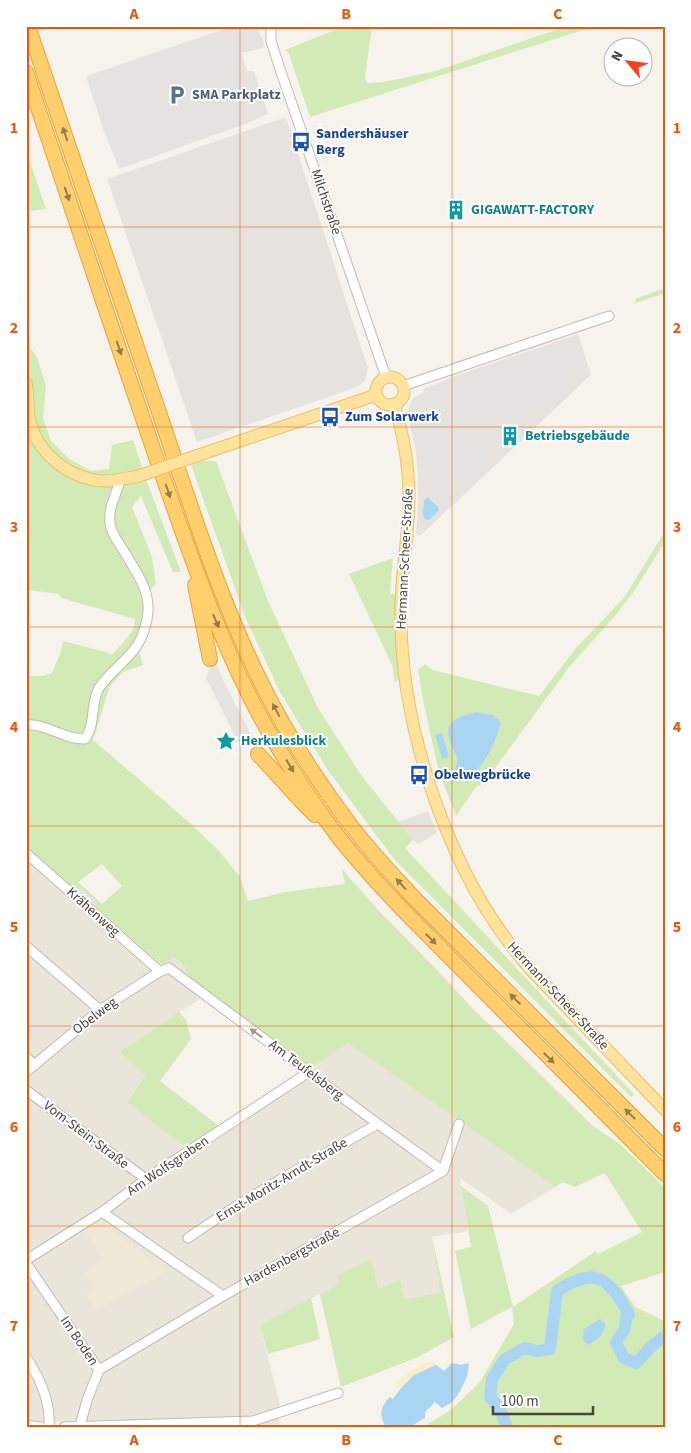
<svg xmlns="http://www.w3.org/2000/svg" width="691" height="1453" font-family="'Source Sans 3',sans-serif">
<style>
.residential{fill:#eae5da}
.industrial{fill:#e6e2dd}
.education{fill:#efe8d6}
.green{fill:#d2eab5;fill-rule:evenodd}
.sand{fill:#f9efc9}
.parking{fill:#e5e3e0}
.water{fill:#a9d4f2}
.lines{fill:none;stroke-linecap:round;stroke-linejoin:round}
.river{stroke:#a9d4f2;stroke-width:12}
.minor-casing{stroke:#c2bbae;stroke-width:11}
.major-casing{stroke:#e6c16a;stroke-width:13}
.highway-casing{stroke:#e0a43c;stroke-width:16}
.minor{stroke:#fff;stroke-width:9}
.major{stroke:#ffe39c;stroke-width:11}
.highway{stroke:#ffcf6e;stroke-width:14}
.major-bridge-casing{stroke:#e6c16a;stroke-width:13;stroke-linecap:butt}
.major-bridge{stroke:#ffe39c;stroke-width:11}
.oneway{fill:#937c4e}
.oneway2{fill:#9c9892}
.grid{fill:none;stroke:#e8590c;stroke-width:1;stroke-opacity:0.55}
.labels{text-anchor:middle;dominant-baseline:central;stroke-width:4;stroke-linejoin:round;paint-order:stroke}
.service-label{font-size:14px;font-weight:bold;fill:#4e5e75;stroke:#fff;text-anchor:start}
.transit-label{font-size:14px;font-weight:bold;fill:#164399;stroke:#fff;text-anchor:start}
.street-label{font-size:14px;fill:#4b4439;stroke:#fff}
.culture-label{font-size:14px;font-weight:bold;fill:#0d838f;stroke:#fff;text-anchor:start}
.neatline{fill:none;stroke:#e8590c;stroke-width:2}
.grid-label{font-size:16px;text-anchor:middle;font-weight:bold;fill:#e8590c}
</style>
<rect width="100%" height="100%" fill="#f6f3ec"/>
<polygon class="residential" points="26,848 161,965 174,957 184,966 188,975 209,991 197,1001 156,1027 120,1052 147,1075 127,1102 186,1148 348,1042 555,1187 511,1214 460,1178 468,1231 432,1237 442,1293 404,1299 400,1280 378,1290 372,1259 339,1284 260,1325 280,1405 276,1408 281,1427 107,1427 106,1420 37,1422 26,1427"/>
<g class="industrial">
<polygon points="286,117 368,368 365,381 357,387 197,442 107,179"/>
<polygon points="578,334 591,375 421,535 416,534 418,503 418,476 416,453 408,415 409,406 413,398 424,392 423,389 458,375"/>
<polygon points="428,811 437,833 418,844 413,840 398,822"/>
</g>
<polygon class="education" points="103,1219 108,1221 116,1227 113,1231 167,1271 96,1311 86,1294 96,1289 84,1273 103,1258 84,1230"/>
<g class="green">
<polygon points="345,26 372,26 365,77 367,83 384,82 436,71 567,26 596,26 310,117 289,54 285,50"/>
<polygon points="26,150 46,209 31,211 26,189"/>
<polygon points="665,288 665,293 636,303 635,299"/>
<path d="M26 342 37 357 46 386 43 418 51 441 68 458 91 471 109 469 112 445 133 440 147 482 181 572H173L141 496 132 507 152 557 156 584 144 596 145 611 142 626 136 640 143 665 123 672 110 686 93 740 190 823 219 851 240 877 248 901 285 892 345 884 342 869 380 912 441 974 472 1008 593 1126 621 1145 665 1188V1272L621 1286 635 1307 665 1321V1427H423L451 1410 480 1382 514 1324 512 1307 471 1329 455 1251 471 1247 461 1186 488 1206 513 1307 596 1251 598 1254 642 1232 605 1173 575 1187 563 1182 555 1187 348 1043 302 1073 203 997 209 991 188 975 184 966 174 957 162 965 26 848V676H43L52 673 60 654 63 641 106 652 112 655C120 646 136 631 135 619L61 598 58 594 29 590 26 600ZM102 864 122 886 102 904 78 882Z"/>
<path d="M203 461H216L268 601 318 708 361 775 413 840 405 848C482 930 557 1013 634 1094L631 1097 394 859 327 769 280 692 246 619 191 465Z"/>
<polygon points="665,531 665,542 632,594 614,617 570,666 484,783 476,787 456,816 439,772 424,705 418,670 425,664 433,670 539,696 576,648 624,598"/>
<polygon points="393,558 390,594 396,594 399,680 394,682 393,667 349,574"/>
<polygon points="179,1012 186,1020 191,1039 160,1081 219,1126 186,1148 127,1102 146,1075 120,1052"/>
<polygon points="432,1237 454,1337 418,1357 341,1387 320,1294 339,1284 337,1275 372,1259 378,1289 400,1280 404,1299 441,1293"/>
<polygon points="311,1298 320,1339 268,1354 260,1325"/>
</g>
<path class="sand" d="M428 1361H433L436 1365 414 1375 401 1388 396 1386C402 1374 416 1367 428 1361Z"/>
<g class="parking">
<polygon points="234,26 256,26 263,40 265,47 242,53 247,71 254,71 268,114 248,123 119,169 103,128 86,76"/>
<polygon points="570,340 566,355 576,351 582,364 568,372 570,381 574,385 556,405 552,401 529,408 484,450 489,457 472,473 475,477 448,501 445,498 445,503 439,504 438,499 432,500 428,479 433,478 429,474 428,463 422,464 413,410 418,409 427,392"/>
<polygon points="213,657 225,684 253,738 249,741 238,742 206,678"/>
<polygon points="81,888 98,903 91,910 74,895"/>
</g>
<g class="water">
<polygon points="427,497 438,507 439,510 429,520 425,519 423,515 424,501"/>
<path d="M476 712 492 715 501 722C494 748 485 763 466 782L458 778 454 772 458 759C444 730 441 721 476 712Z"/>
<polygon points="442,733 449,757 442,759 435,735"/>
<polygon points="600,1319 606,1325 601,1336 588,1345 583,1339 584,1329"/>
<path d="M452 1363 461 1365 468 1363C471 1373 460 1393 453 1401 450 1404 445 1406 442 1408L435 1402 425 1412V1418L413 1425H406L405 1427H386C379 1416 380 1406 390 1397L393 1399 401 1388 414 1375 436 1365 444 1371Z"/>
</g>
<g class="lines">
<path class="river" d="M507 1427 499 1408 490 1397 492 1379 505 1359 525 1348 536 1351 550 1349 557 1291C595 1266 608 1277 629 1314L627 1311 625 1328 616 1343 624 1358 636 1363 653 1345 665 1336"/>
<defs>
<g id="minor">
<polyline points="271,26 271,41 280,69 386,377"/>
<polyline points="403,386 609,316"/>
<path d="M26 725C46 723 65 740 85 739 96 724 90 704 99 688 111 669 134 657 142 636 158 598 140 579 122 548 118 542 113 535 111 528 106 511 116 496 120 480"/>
<polyline points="26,853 156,968 159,972"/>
<polyline points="26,946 100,1010"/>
<polyline points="26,1057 35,1065"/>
<polyline points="26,1072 100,1010 159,972 169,968 378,1124 443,1171"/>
<polyline points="26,1090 146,1179"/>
<polyline points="102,1212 223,1296"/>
<path d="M188 1238C249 1196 313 1160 378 1124"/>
<polyline points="26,1260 102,1212 146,1179 309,1072"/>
<polyline points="26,1263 99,1370 87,1400 80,1426"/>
<path d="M26 1357C40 1378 51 1401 49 1427"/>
<polyline points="99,1370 223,1296 443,1171 459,1124"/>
<polyline points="26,1425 41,1427"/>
<polyline points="64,1427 253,1421 338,1393"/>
</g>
<g id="major">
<circle cx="390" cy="391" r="14"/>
<path d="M26 383C29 396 27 409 30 422 39 455 70 479 104 481 116 481 127 478 139 476"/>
<path d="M394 404C403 433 409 467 409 497 409 535 401 572 401 610 400 678 414 742 437 806 460 868 486 918 530 969L665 1110"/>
<polyline points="196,456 376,395"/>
</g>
<g id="highway">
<path d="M28 26C69 147 110 268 151 389 190 501 223 618 282 722 303 758 326 793 352 827 371 852 394 876 415 899L665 1149"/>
<path d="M26 72C69 200 112 329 156 457 189 550 219 644 267 729 289 767 313 804 340 839 360 864 382 888 405 912L665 1174"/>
<polyline points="195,585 210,659"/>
<polyline points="258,754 303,803 315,815"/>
</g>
</defs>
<use href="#minor" class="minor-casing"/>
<use href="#major" class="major-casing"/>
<use href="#highway" class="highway-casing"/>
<use href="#minor" class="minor"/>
<use href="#major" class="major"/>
<use href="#highway" class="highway"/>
<defs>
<polyline id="major-bridge" points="139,476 196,456"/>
</defs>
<use href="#major-bridge" class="major-bridge-casing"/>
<use href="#major-bridge" class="major-bridge"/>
</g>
<defs><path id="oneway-solid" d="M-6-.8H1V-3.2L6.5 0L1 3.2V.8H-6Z" transform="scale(1.25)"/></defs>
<g class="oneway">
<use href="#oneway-solid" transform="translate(65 134) rotate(-109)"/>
<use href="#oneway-solid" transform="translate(67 194) rotate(71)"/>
<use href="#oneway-solid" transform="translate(119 348) rotate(71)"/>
<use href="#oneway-solid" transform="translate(168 491) rotate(71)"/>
<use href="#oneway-solid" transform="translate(216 621) rotate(66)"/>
<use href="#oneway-solid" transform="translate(276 710) rotate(-118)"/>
<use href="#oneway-solid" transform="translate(290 766) rotate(59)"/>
<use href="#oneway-solid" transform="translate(401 884) rotate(-132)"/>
<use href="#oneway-solid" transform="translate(431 939) rotate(45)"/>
<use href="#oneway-solid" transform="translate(515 999) rotate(-135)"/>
<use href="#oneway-solid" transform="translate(549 1058) rotate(45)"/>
<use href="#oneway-solid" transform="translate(630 1114) rotate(-135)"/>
</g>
<use class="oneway2" href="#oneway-solid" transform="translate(256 1033) rotate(-144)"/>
<path class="grid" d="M240 26V1427M452 26V1427M26 227H665M26 427H665M26 627H665M26 826H665M26 1026H665M26 1226H665"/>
<defs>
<symbol id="parking-bare" viewBox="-9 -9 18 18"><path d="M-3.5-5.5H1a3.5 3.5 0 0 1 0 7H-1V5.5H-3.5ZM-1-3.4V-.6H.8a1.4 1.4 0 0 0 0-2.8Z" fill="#5c6f8a" stroke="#fff" stroke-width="2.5" paint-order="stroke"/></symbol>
<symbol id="bus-bare" viewBox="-9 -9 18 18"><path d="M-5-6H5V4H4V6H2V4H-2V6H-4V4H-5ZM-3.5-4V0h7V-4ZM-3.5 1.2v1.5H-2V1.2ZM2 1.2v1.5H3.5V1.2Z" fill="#1a4fb4" stroke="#fff" stroke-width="2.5" paint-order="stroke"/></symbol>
<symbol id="building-bare" viewBox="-9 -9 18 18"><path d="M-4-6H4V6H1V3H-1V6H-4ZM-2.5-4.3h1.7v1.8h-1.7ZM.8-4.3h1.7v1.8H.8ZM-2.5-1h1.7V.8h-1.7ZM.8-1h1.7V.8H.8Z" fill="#0f9aa8" stroke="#fff" stroke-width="2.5" paint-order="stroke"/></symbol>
<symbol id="sight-bare" viewBox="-9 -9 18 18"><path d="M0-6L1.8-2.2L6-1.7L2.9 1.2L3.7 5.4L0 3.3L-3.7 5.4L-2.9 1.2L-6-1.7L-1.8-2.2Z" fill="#0f9aa8" stroke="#fff" stroke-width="2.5" paint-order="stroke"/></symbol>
</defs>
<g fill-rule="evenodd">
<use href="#parking-bare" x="163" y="81" width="28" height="28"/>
<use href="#bus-bare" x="287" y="128" width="28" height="28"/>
<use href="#building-bare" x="442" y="196" width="28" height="28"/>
<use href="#bus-bare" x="316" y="403" width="28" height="28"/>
<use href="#building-bare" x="496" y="422" width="28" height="28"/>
<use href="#sight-bare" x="212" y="727" width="28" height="28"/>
<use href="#bus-bare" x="405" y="761" width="28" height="28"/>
</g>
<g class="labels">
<g class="service-label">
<text x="192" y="95">SMA Parkplatz</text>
</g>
<g class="transit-label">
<text x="316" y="134">Sandershäuser<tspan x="316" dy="16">Berg</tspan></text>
<text x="345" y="417">Zum Solarwerk</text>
<text x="434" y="775">Obelwegbrücke</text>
</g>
<g class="street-label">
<text transform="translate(326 202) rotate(71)">Milchstraße</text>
<text transform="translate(405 559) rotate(-87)">Hermann-Scheer-Straße</text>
<text transform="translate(93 912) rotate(42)">Krähenweg</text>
<text transform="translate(558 996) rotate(47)">Hermann-Scheer-Straße</text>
<text transform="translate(95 1016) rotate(-37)">Obelweg</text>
<text transform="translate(306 1070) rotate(37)">Am Teufelsberg</text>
<text transform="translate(86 1135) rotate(37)">Vom-Stein-Straße</text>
<text transform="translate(168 1166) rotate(-34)">Am Wolfsgraben</text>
<text transform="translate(282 1180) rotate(-31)">Ernst-Moritz-Arndt-Straße</text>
<text transform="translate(292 1257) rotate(-29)">Hardenbergstraße</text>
<text transform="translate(79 1341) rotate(56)">Im Boden</text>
</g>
<g class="culture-label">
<text x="471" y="210">GIGAWATT-FACTORY</text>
<text x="525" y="436">Betriebsgebäude</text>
<text x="241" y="741">Herkulesblick</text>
</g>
</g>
<rect width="691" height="1453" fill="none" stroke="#ffffff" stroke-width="55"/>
<g transform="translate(628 62) rotate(299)"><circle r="24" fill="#ffffff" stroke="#b7b4b0"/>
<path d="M0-4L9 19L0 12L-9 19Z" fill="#fc3f1d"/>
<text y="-8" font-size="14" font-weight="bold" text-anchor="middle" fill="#4b4439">N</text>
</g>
<path d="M493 1406v8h100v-8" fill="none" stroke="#4b4439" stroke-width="2.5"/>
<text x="501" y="1406" font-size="15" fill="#4b4439" stroke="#ffffff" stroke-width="4" paint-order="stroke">100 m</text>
<rect x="28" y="28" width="636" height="1398" class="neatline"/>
<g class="grid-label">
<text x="134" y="19">A</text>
<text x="346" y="19">B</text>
<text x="558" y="19">C</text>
<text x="14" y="133">1</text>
<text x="677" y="133">1</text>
<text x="14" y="333">2</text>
<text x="677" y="333">2</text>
<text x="14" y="532">3</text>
<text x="677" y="532">3</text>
<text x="14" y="732">4</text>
<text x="677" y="732">4</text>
<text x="14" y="932">5</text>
<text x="677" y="932">5</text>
<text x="14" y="1132">6</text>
<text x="677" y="1132">6</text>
<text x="14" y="1331">7</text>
<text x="677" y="1331">7</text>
<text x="134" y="1445">A</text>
<text x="346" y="1445">B</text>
<text x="558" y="1445">C</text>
</g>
</svg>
